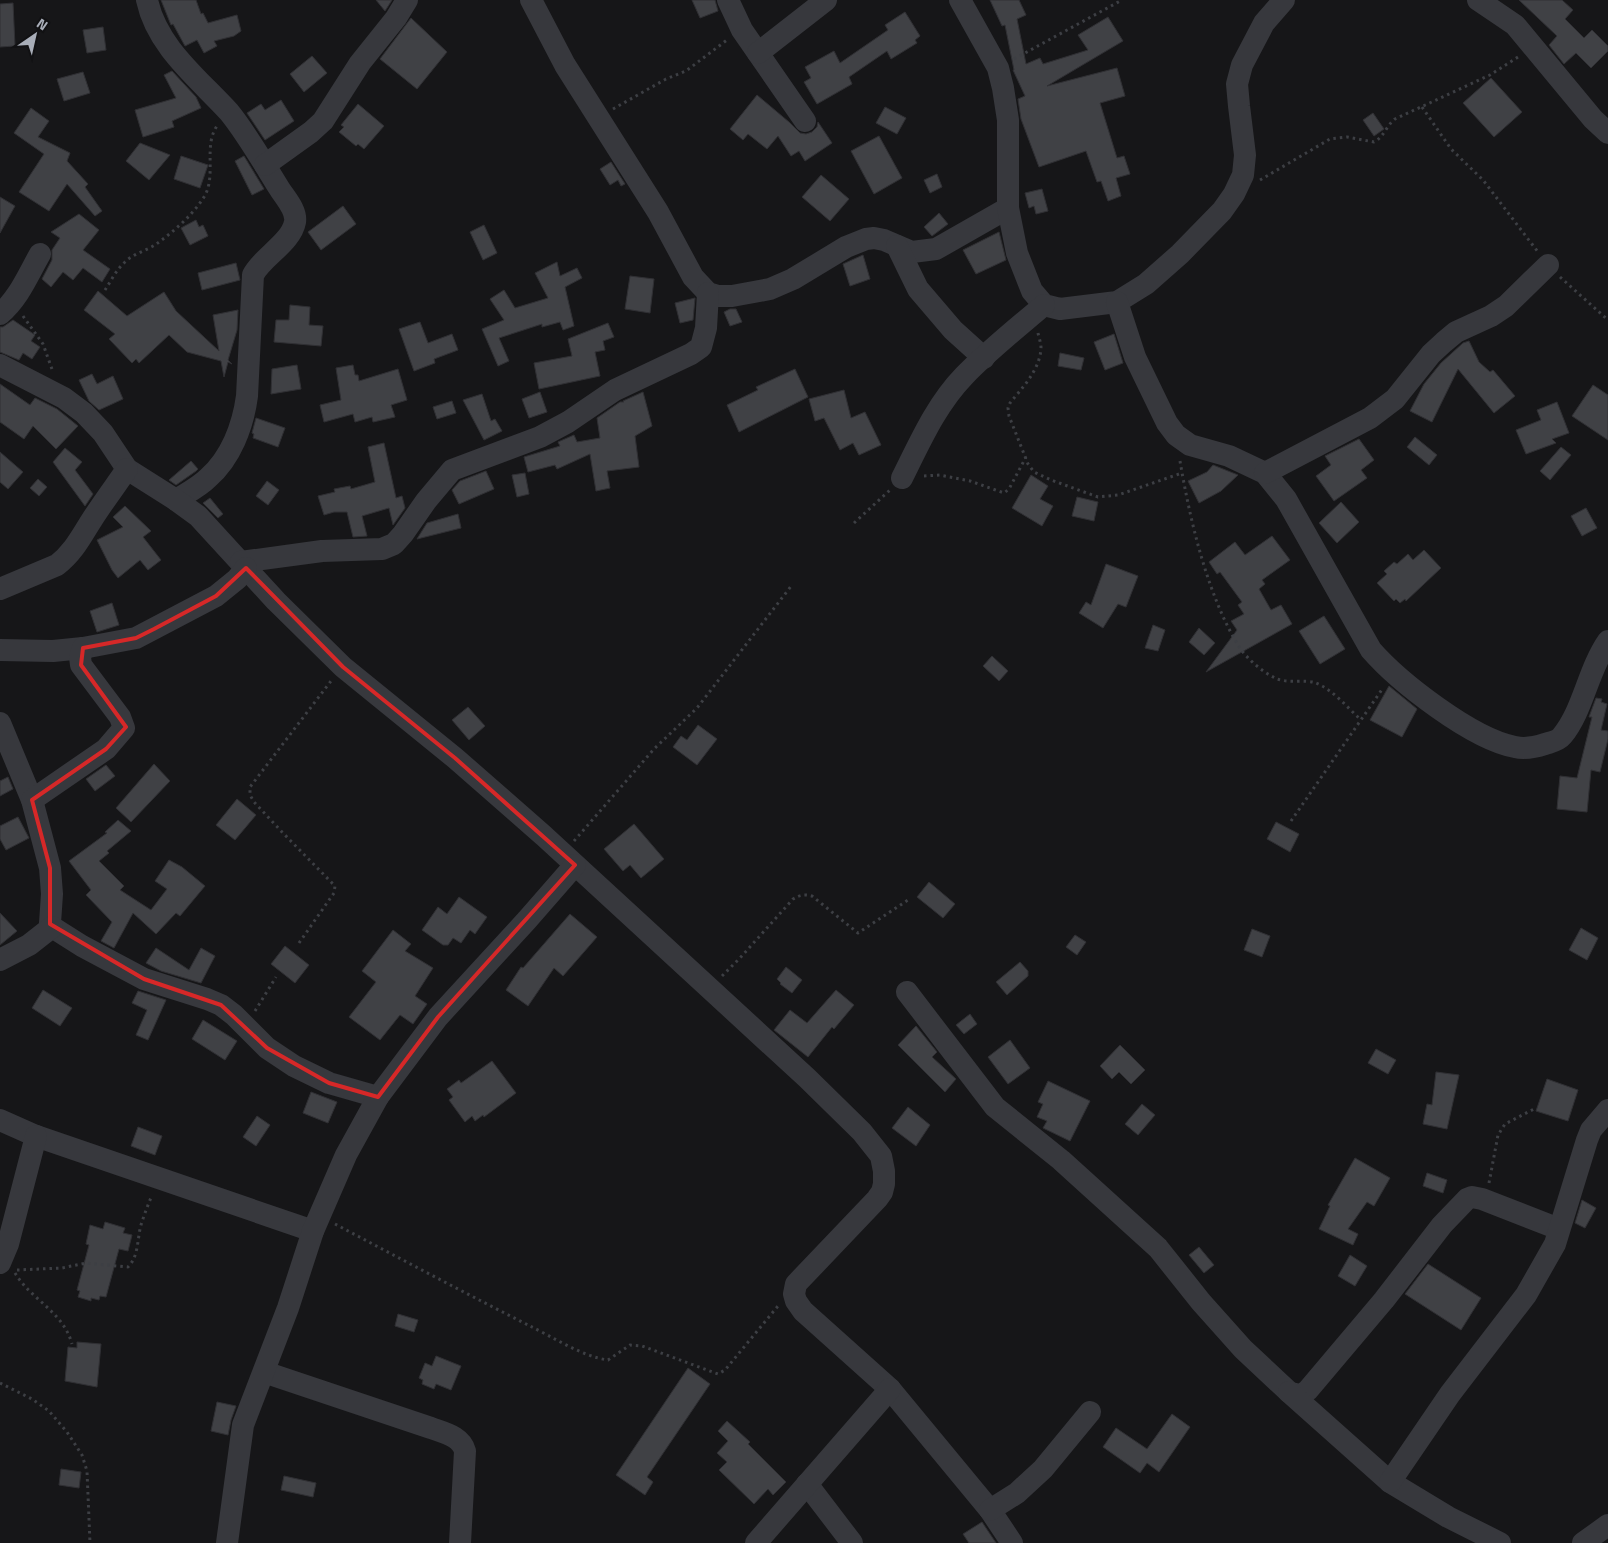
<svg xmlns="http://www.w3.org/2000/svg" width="1608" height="1543" font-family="'Titillium Web',sans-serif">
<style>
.building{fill:#404145;stroke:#303034}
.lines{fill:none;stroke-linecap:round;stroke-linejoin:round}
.path{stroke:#3d3f44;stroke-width:3;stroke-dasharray:2.5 4;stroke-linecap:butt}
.minor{stroke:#37383d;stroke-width:22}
.marked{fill:none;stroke:#d62828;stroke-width:4;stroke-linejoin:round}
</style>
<rect width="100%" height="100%" fill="#161618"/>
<g class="building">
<polygon points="161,0 196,0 201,14 203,13 208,23 237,15 241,31 234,36 214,41 217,46 204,53 197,40 185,46 173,24 171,25"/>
<polygon points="376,0 392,0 385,11"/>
<polygon points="692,0 715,0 718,11 700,18"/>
<polygon points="990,0 1019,0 1026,15 1017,19 1026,64 1040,58 1043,64 1088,50 1078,35 1108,17 1123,41 1047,86 1117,68 1125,96 1100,103 1117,158 1124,156 1130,174 1116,178 1121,196 1108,201 1101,181 1097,182 1086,151 1039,167 1021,119 1018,99 1025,96 1013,70 1014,70 1005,25 1002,26"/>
<polygon points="1519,0 1562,0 1573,10 1565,19 1584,38 1592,30 1608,46 1608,51 1591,68 1576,53 1564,64 1549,45 1557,36"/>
<polygon points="13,3 15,46 0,47 0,4"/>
<polygon points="905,12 920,36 915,40 917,43 891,59 887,51 849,77 852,84 817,104 804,82 811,78 805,67 834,51 840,63 888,30 885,25"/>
<polygon points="411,18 447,52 417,89 380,59"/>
<polygon points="103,27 106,50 87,53 83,30"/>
<polygon points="312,56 327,73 304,92 290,74"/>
<polygon points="172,71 196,97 201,108 172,121 174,127 143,137 135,110 176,98 164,75"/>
<polygon points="83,72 90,93 64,101 57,79"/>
<polygon points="1491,78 1522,112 1494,137 1463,103"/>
<polygon points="757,95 789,122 800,133 806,134 812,132 817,127 818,122 832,143 805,161 799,151 791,156 778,136 767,149 748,134 743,140 730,129"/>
<polygon points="281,100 294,121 265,140 247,113 261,104 265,110"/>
<polygon points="358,104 384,126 364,149 358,144 356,146 339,132 344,127 341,125"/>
<polygon points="885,107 906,118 897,134 876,123"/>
<polygon points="31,108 49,121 38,137 70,153 67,161 88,184 85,187 102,211 95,216 67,184 49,211 19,192 44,154 14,133"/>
<polygon points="1373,113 1384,129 1374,136 1363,120"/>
<polygon points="879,136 902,178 874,194 851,151"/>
<polygon points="140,143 170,155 149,180 126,161"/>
<polygon points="181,156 208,165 200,188 174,179"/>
<polygon points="244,156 264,189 252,195 235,161"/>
<polygon points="611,162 625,184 621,186 618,180 610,185 600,169"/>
<polygon points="937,174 942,187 930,193 924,180"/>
<polygon points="821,175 849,199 830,221 802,197"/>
<polygon points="1042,189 1048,211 1036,214 1034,206 1029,208 1025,193"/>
<polygon points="0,197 15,206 0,233"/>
<polygon points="343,206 356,224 321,250 308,232"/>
<polygon points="939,213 948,224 932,236 924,227"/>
<polygon points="79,214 99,230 83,250 110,269 102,282 83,268 73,280 63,272 51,287 42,279 52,260 52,250 60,238 51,232"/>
<polygon points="196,220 199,227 203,225 208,236 190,245 181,228"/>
<polygon points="484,225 497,253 483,260 470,232"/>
<polygon points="999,232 1006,260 976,274 963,250"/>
<polygon points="863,255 870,279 850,286 843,264"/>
<polygon points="557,262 560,276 577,268 582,278 565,287 574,326 563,330 560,322 542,327 542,324 499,338 509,361 498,366 482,329 504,320 490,299 504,290 515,308 548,298 535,273"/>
<polygon points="236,263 240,280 202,290 198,273"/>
<polygon points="630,276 654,279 650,313 625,309"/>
<polygon points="98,291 127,316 164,292 176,311 219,351 213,315 238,310 237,330 228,360 232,364 228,362 224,377 221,361 187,352 169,335 139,363 136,359 132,363 109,339 115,334 84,310"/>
<polygon points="695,298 693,320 680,323 675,303"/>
<polygon points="290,305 310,307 309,325 323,326 321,346 274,342 276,320 289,320"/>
<polygon points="730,309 736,309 742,322 730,326 724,312"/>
<polygon points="13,320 35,335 31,341 40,347 32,359 23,353 19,360 0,352 0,327 3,327"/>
<polygon points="420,322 428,343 452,334 458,350 434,359 435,363 414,371 399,329"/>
<polygon points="608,323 614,337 603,341 605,350 595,352 600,376 539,389 534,363 572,356 568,339"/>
<polygon points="1114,334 1123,363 1105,370 1094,342"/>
<polygon points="1469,341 1479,362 1490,372 1493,370 1515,396 1494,413 1458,369 1432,422 1410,411 1424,384 1441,363 1463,343"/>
<polygon points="1060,353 1084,358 1081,370 1058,366"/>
<polygon points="297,365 301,389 271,394 272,369"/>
<polygon points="353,365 355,375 358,375 359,381 398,369 407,400 391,405 395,417 373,422 372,417 355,422 353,414 324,422 320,405 341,400 336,368"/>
<polygon points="795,369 808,397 739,432 727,405 758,390 756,387"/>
<polygon points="92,374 97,384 113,376 123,399 99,410 89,401 79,380"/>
<polygon points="0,384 30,405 35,398 57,409 78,426 56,449 33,426 24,439 0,422"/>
<polygon points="1593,385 1608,395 1608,440 1572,416"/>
<polygon points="844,390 851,418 865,412 881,445 859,455 853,443 840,450 824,418 815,421 809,399"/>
<polygon points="540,392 547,412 529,418 522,399"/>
<polygon points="643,392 652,426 635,436 639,467 607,471 610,488 596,491 590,454 557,469 555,465 528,472 524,457 560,446 558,442 574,435 577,442 600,438 597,418 620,402 624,402 623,401"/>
<polygon points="482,394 491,421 495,419 502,431 484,440 463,400"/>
<polygon points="452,401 456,413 437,419 433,407"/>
<polygon points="1557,402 1569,433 1552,439 1556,443 1526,454 1516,430 1541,420 1537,410"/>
<polygon points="256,418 285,428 278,447 253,438 254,434 252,433"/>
<polygon points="1415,437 1437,455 1429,465 1407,447"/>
<polygon points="1359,439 1374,460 1361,470 1367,478 1334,501 1316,476 1331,465 1325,456"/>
<polygon points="384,443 396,498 402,496 405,508 393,525 389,508 362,516 367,536 353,537 347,512 334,512 324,515 318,496 335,492 334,489 350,486 351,489 375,482 368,447"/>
<polygon points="1561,447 1571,455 1550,480 1540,471"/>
<polygon points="65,448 82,462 75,470 93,494 85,506 53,462"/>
<polygon points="0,452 23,472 8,489 0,482"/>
<polygon points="191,461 198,469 196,471 176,485 169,480"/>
<polygon points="1213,465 1238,475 1221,491 1199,503 1188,481 1207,472"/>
<polygon points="486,471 494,489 459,504 452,490 460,481"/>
<polygon points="525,473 529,494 517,497 512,475"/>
<polygon points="1031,475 1048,486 1040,499 1053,506 1042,526 1012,508"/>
<polygon points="38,479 47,487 39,496 30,488"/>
<polygon points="267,481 279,490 268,505 256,496"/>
<polygon points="1077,497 1098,502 1094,521 1072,516"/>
<polygon points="210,498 223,514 218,518 203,503"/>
<polygon points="1341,502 1359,522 1337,543 1319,523"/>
<polygon points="125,506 151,531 143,537 161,560 148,570 140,560 118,578 112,570 97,540 123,527 113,517"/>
<polygon points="1586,508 1597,528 1582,536 1571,516"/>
<polygon points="458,514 461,528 417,539 427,523"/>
<polygon points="1272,536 1290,560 1262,580 1265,584 1259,589 1271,610 1281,605 1292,624 1206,672 1237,630 1231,621 1244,614 1238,605 1242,602 1220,572 1217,574 1209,562 1235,542 1245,555"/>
<polygon points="1424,550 1441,568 1406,601 1405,599 1400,603 1396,599 1394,601 1377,583 1387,574 1384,571 1394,562 1397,564 1408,554 1413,560"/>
<polygon points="1106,564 1138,576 1126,607 1118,604 1103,628 1079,613 1086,602 1091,605"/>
<polygon points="112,603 119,625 97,632 90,611"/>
<polygon points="1324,616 1345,649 1320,664 1299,631"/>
<polygon points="1153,625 1165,630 1158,651 1145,648"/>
<polygon points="1199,628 1215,643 1204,655 1189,642"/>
<polygon points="992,656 1008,671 999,681 983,666"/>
<polygon points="1389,686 1417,709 1402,737 1370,720"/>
<polygon points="1596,698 1602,699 1601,702 1607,704 1601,730 1608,731 1608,739 1600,772 1591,770 1587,812 1557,809 1560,776 1577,778 1592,717 1589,717"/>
<polygon points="468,707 485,726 469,740 452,720"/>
<polygon points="698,725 717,739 697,765 673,747 681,736 687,740"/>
<polygon points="154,764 170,781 131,822 116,808"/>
<polygon points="106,765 115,776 95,791 86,779"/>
<polygon points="8,777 13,789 0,796 0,781"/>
<polygon points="237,799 256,815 235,840 216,825"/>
<polygon points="18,817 29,838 6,850 0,839 0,826"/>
<polygon points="118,820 131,831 107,851 109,853 99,861 124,886 120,890 151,910 167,889 155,881 169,860 182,867 205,886 180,916 176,913 156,934 133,913 114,948 101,941 112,922 86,895 91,890 69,861 107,833 105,832"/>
<polygon points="1276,822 1299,834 1290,852 1267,839"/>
<polygon points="634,824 664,859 641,878 630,865 623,871 604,849"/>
<polygon points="929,882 955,904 943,918 917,897"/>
<polygon points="459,897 487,917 475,934 470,930 461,943 453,938 448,945 443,945 422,930 438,907 447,914"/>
<polygon points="0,913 17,931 0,945"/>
<polygon points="570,914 597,937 563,976 554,968 528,1006 506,990 521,967 523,968"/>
<polygon points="1581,928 1598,938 1587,960 1569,950"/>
<polygon points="1252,929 1270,936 1262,957 1244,950"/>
<polygon points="393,930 411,944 405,951 433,968 415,996 427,1004 413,1024 400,1015 380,1040 349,1017 376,982 362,971"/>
<polygon points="1075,935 1086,942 1077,955 1066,947"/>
<polygon points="285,946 309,965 295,983 271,964"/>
<polygon points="156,948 189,970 201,948 215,956 201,983 161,971 146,963"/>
<polygon points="1020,962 1028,971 1028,976 1007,995 996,982"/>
<polygon points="786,967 802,980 792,993 780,984 781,983 777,979"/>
<polygon points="43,990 72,1008 60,1026 32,1008"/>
<polygon points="836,990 854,1005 834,1029 832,1027 808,1057 774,1030 790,1010 807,1023"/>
<polygon points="138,991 166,1000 148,1040 136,1035 147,1010 132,1003"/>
<polygon points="970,1014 977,1024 964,1034 956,1025"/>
<polygon points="203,1020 237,1041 225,1060 192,1039"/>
<polygon points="916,1026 937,1052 932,1057 956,1079 945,1092 898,1045"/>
<polygon points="1010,1040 1030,1068 1008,1084 988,1057"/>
<polygon points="1120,1045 1145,1070 1131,1084 1119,1072 1112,1079 1100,1066"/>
<polygon points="1376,1049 1396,1060 1388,1074 1368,1063"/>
<polygon points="492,1061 516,1093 484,1117 483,1115 475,1121 472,1116 465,1122 449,1100 453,1097 447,1089 459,1080 461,1083"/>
<polygon points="1436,1072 1459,1075 1447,1129 1423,1124 1427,1104 1432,1105"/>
<polygon points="1547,1079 1578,1090 1568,1121 1536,1111"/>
<polygon points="1048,1081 1090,1101 1070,1141 1043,1128 1047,1121 1037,1117 1043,1104 1038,1102"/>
<polygon points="311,1092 337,1102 328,1123 303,1113"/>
<polygon points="1142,1104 1155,1115 1138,1135 1125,1124"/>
<polygon points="908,1107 930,1125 916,1146 892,1128"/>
<polygon points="257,1116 270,1125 256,1146 243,1137"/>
<polygon points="138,1127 162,1136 155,1155 131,1146"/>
<polygon points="1355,1158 1390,1178 1374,1206 1367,1202 1348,1229 1358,1234 1353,1245 1319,1229 1330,1206 1328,1205"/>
<polygon points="1427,1173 1447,1180 1443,1193 1423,1186"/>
<polygon points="1582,1200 1596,1208 1585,1228 1575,1223"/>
<polygon points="105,1222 125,1228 123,1233 132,1235 128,1251 119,1249 106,1297 100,1296 99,1300 91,1298 91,1301 78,1297 80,1291 77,1290 89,1245 86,1244 90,1225 103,1229"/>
<polygon points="1199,1247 1214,1265 1204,1273 1189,1255"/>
<polygon points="1350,1255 1367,1266 1355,1286 1338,1276"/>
<polygon points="1428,1264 1481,1298 1461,1330 1405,1294"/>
<polygon points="398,1314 418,1320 414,1332 395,1326"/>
<polygon points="77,1342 101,1344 97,1387 65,1381 68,1347 77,1348"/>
<polygon points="436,1356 461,1366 451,1390 436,1384 434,1389 422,1384 423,1380 419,1378 425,1363 432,1366"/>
<polygon points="688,1368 710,1384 647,1477 653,1482 645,1495 616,1475"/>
<polygon points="217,1402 236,1406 231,1420 228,1435 211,1431"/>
<polygon points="1172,1414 1190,1427 1159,1472 1147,1463 1140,1473 1103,1447 1116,1428 1147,1449"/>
<polygon points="727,1421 750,1442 748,1444 786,1482 773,1495 768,1489 754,1504 719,1470 727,1462 717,1453 728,1441 718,1431"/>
<polygon points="61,1469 81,1472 79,1488 59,1485"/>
<polygon points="284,1476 316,1483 313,1497 281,1490"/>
<polygon points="982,1522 996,1543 969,1543 963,1534"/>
</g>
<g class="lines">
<g class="path">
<polyline points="1014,59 1122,0"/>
<polyline points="1422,107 1451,149 1483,180 1538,252"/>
<polyline points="613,109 666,79 686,71 727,40"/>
<path d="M1260 180 1330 139 1347 137 1374 142C1384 137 1386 126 1395 119L1490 75 1518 57"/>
<polyline points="1560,277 1608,320"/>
<path d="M105 290C111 281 116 270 125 262 133 254 145 251 155 245 173 232 192 216 204 197 217 176 203 146 217 126"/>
<polyline points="23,316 43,344 53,372"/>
<path d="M1038 333C1039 338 1041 343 1041 348 1040 370 1022 388 1010 403L1008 408 1009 416 1028 464 1034 472 1051 480 1098 497 1118 495 1182 473"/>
<path d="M1180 461C1190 520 1207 594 1238 645 1246 658 1261 671 1275 678 1287 684 1305 679 1316 683 1333 690 1347 707 1360 719"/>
<polyline points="924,476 940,475 970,481 1004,493 1009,489 1026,457"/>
<polyline points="854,523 890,490"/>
<polyline points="1291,821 1383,688"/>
<polyline points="574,841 654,749 697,708 792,585"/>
<polyline points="299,943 334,893 335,886 282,832 254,802 250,795 250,787 331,681"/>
<path d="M722 976 740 958 793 899C800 895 804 894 812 896L858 933 908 900"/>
<polyline points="255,1011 276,977"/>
<polyline points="1489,1183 1498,1135 1505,1124 1534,1109"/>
<path d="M335 1224C399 1258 463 1292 528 1325 551 1336 583 1357 608 1360L630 1345 642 1346 718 1374 725 1370 778 1306"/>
<path d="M17 1270 62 1268 86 1263 128 1267C139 1256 137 1239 141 1225 144 1215 148 1205 152 1195"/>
<path d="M15 1273C31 1300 63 1311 72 1344"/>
<polyline points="0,1383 32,1399 49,1411 67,1432 82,1455 87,1471 90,1543"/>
</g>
<g class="minor">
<path d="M147 0C157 47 198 78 229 112 247 134 264 164 279 188 285 198 297 210 295 222 291 243 262 257 253 275L247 396C243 426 231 458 208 478 199 487 187 493 176 500"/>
<polyline points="531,0 565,65 658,212 693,277 708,293 718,296 732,296 770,289 793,279 846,247 866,239 874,238 884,240 912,252 936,249 1008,208"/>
<polyline points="728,0 742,30 805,121"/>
<polyline points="960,0 998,68 1003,88 1008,120 1008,208 1017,253 1032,291 1044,305 1060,309 1117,302 1146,284 1180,254 1222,211 1234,194 1243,175 1245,155 1239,106 1237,84 1242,65 1264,23 1284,0"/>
<polyline points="1478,0 1515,25 1593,119 1608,133"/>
<polyline points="758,53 826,0"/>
<polyline points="265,165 311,132 323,121 360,63 396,18 407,0"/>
<polyline points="897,246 918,289 953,330 984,358"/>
<path d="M1117 302 1135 357 1167 423 1176 435 1190 445 1229 456 1265 473 1286 499 1371 650C1399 682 1472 739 1515 747 1524 749 1536 747 1545 744 1551 742 1558 741 1562 736 1583 711 1588 670 1608 641"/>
<path d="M0 314C19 298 28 275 40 254"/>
<polyline points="0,365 64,398 84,413 103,433 127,469 176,500 198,516 276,601 343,667 455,758 544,836 807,1078 862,1132 881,1156 884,1171 884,1184 882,1192 877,1199 796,1284 794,1294 796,1301 803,1311 890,1389 990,1510 1012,1543"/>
<polyline points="1265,473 1370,418 1395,399 1431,354 1444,342 1456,332 1491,316 1506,306 1548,265"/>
<path d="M902 478C920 442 936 405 964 376 989 350 1017 328 1044 305"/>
<polyline points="241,562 322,551 382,549 394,544 403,534 426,501 452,470 540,437 568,422 615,390 691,354 701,347 706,328 708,293"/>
<path d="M0 589 57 565C74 552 82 535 93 518 104 501 116 485 127 469"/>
<polyline points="0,650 53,651 83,648 136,638 216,596 237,579 246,568"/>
<polyline points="0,723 32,800 50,868 52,894 50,923 52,927 82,946 144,979 207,999 221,1005 234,1015 267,1048 294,1066 329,1083 378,1097"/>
<polyline points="32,800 106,749 124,728 120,717 81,665 80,657 83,648"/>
<polyline points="0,960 29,945 52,927"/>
<path d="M907 992 995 1107 1061 1160 1158 1248 1201 1302 1243 1349 1289 1392C1297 1395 1301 1396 1308 1390L1384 1300 1442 1225 1467 1199 1472 1197 1482 1199 1559 1229"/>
<polyline points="0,1120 36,1136 313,1231"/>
<polyline points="0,1263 8,1244 36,1136"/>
<path d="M264 1372 431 1428C444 1433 461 1436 465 1451L460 1543"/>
<polyline points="1289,1392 1390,1482 1448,1517 1500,1543"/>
<polyline points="1390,1482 1450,1394 1526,1295 1555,1244 1587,1140 1591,1130 1608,1110"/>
<polyline points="807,1484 852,1543"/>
<polyline points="990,1510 1017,1493 1043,1469 1090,1412"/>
<polyline points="227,1543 243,1425 288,1308 313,1231 346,1155 378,1097 438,1017 527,920 575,865"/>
<polyline points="756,1543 890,1389"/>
<polyline points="1583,1543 1608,1525"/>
</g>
</g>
<path class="marked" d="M246 568 343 667 455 758 575 865 438 1017 378 1097 329 1083 267 1048 221 1005 144 979 50 924V868L32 800 106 749 126 727 81 665 83 648 136 638 154 629 216 596Z"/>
<g transform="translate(35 35) rotate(34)" stroke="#111113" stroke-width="4" paint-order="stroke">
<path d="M0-4L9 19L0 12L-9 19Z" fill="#a8adb8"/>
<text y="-8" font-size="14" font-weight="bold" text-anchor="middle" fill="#a8adb8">N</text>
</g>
</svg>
